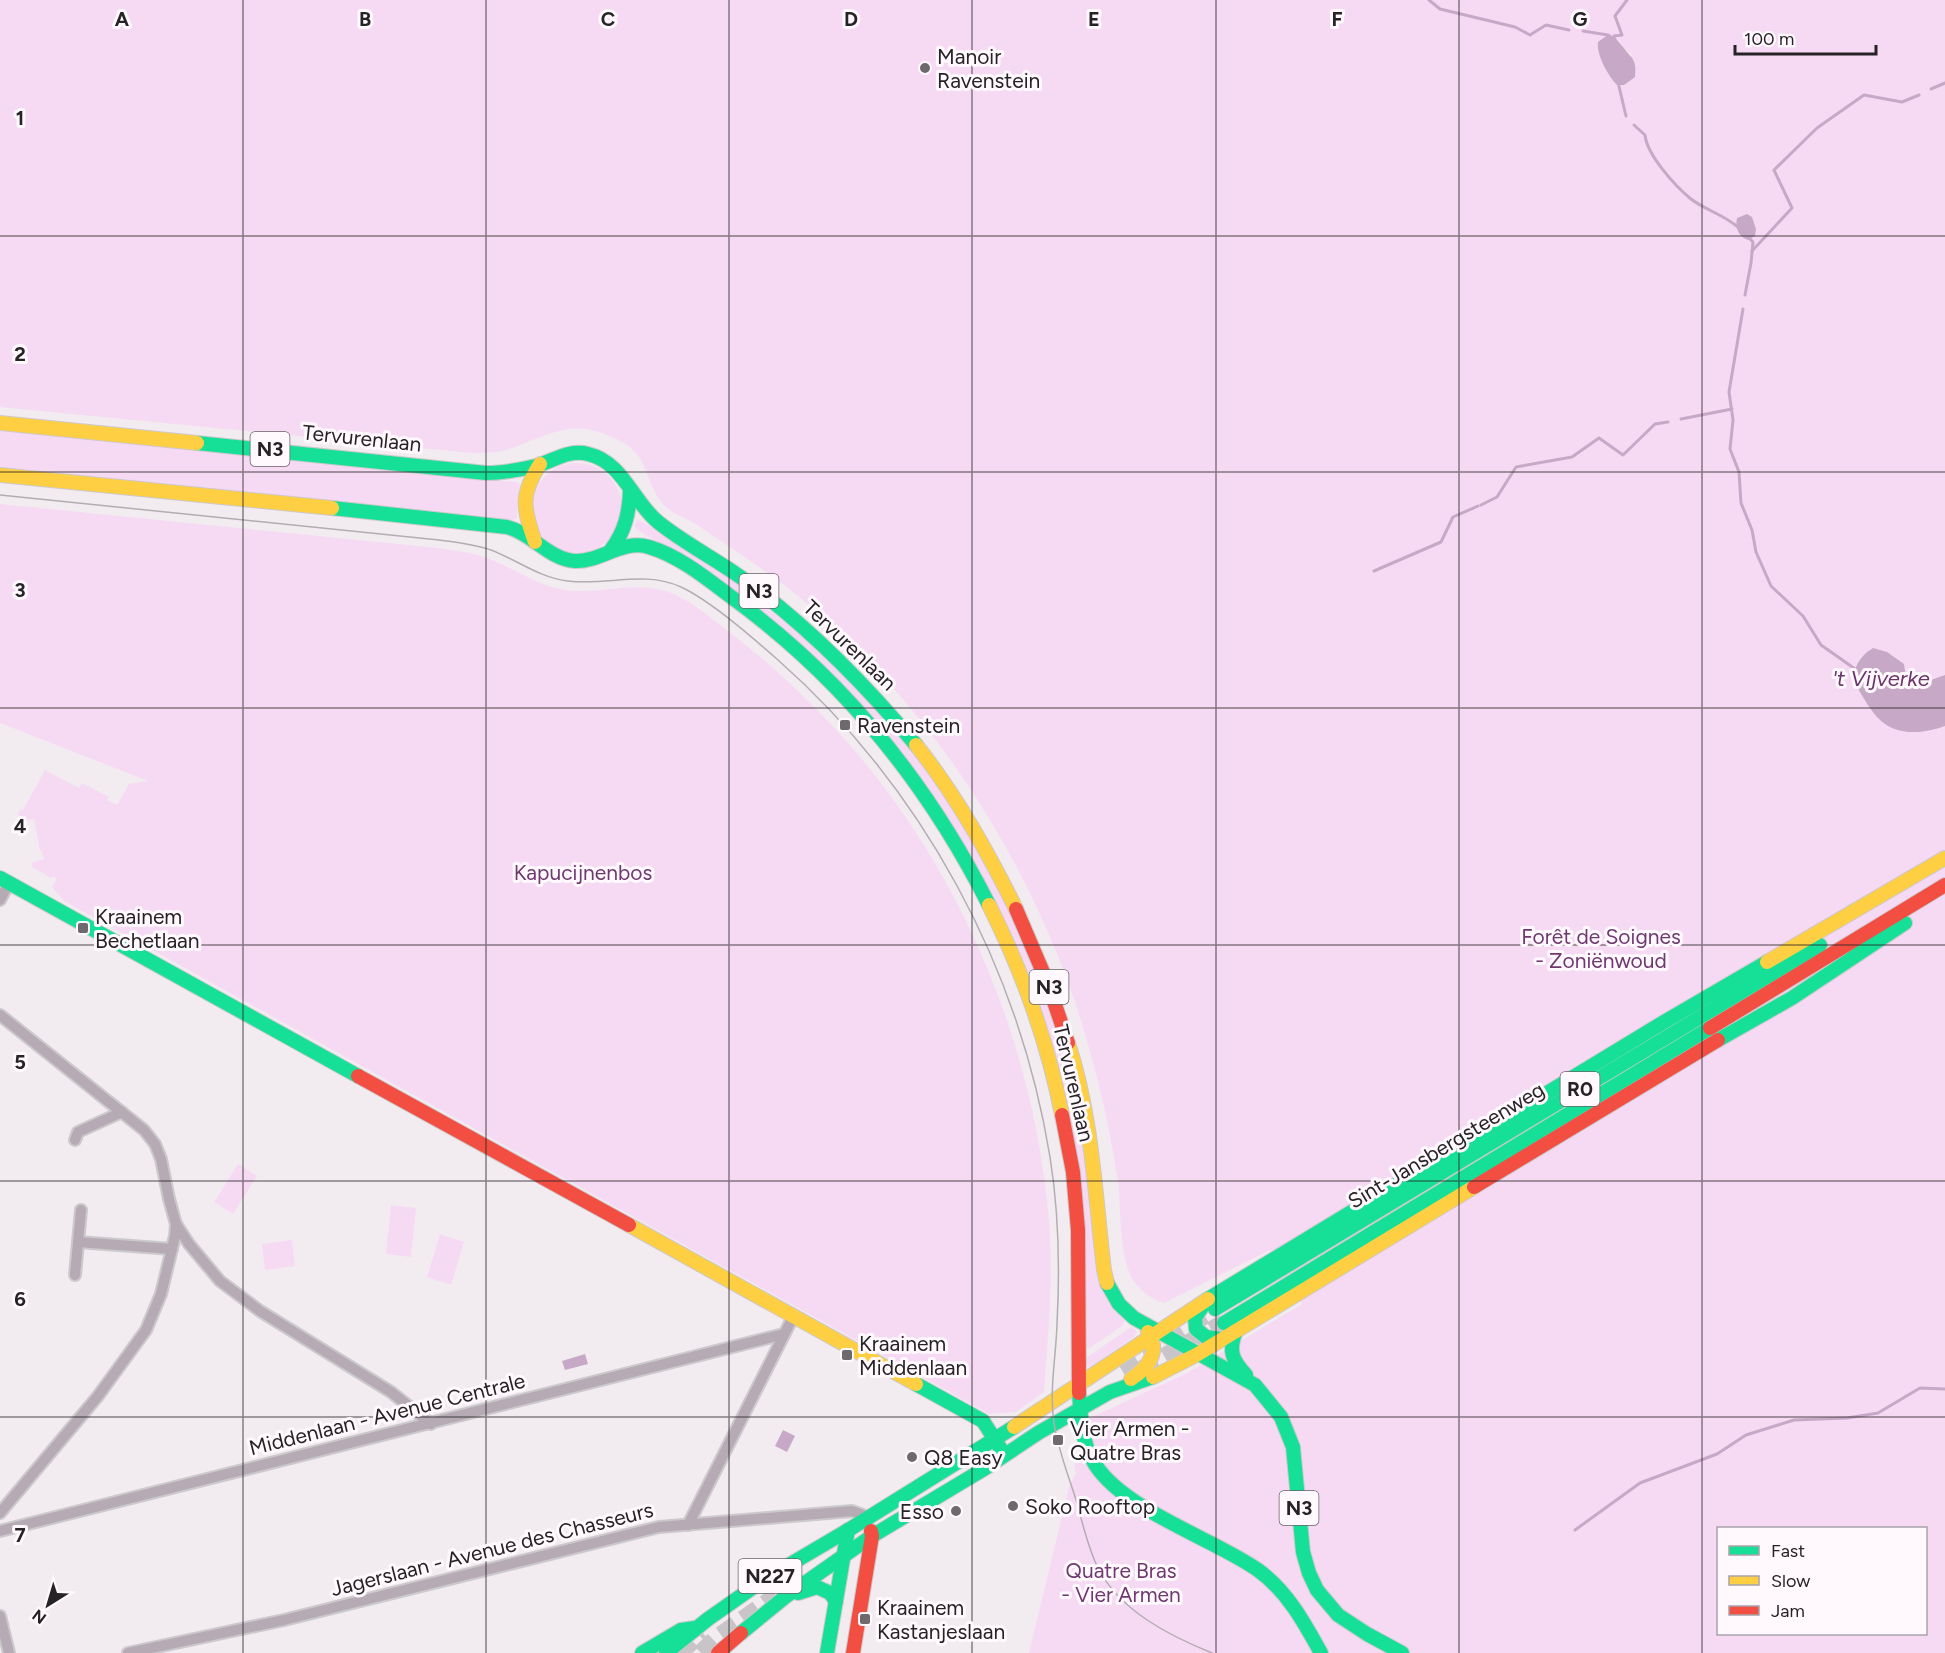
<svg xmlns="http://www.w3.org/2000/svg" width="1945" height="1653" font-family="Figtree,sans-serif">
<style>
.green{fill:#f6daf4;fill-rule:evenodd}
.water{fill:#c8a8c7}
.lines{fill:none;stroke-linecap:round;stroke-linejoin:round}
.stream{stroke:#c8a8c7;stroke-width:3}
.highway-tunnel{stroke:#c9c4c8;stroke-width:18;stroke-dasharray:18 9;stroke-linecap:butt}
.street-casing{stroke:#ccc9cc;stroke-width:14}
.fast-casing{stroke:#ccc9cc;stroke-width:16}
.slow-casing{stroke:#ccc9cc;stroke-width:16}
.jam-casing{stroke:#ccc9cc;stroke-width:16}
.street{stroke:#b6abb5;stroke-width:10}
.fast{stroke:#16e098;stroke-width:14}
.slow{stroke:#ffcf43;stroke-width:14}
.jam{stroke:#f24e42;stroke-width:14}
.tram{stroke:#b3acb3;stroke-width:1.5}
.grid{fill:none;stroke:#262326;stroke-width:1.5;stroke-opacity:0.55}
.poi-dot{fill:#6d696d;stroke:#fff9fe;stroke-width:2}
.labels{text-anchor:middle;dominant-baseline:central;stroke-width:6;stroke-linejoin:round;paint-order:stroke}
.shield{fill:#fff9fe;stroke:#676367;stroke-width:1.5}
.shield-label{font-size:20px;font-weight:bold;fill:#262326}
.poi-label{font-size:21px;fill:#262326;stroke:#fff9fe;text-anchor:start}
.street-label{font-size:21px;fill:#262326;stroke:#fff9fe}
.park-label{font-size:21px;fill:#6f386f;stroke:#fff9fe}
.water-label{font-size:22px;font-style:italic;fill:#6c356c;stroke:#fff9fe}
.grid-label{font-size:20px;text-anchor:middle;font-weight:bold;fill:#262326;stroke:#fff9fe;stroke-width:6;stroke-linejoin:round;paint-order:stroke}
</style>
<rect width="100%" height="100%" fill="#f2ecf1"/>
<g class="green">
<path d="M0 0H1945V675C1938 677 1934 681 1928 683 1913 688 1876 663 1861 656L1854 670 1928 732 1945 726V1653H1029L1069 1487 1076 1473 1074 1466 1091 1435 1090 1418 1187 1373 1302 1304 1270 1250 1164 1303C1149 1298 1135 1288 1129 1272 1118 1244 1122 1205 1117 1175 1106 1107 1089 1038 1065 974 1007 821 906 677 775 578 748 559 721 541 694 523 685 518 675 514 667 508 659 502 655 492 650 482 647 475 645 467 641 460 632 444 612 436 595 431 561 421 534 443 502 451 492 453 481 453 471 453L0 407ZM1619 40 1622 46 1632 55 1611 79 1600 58ZM1718 1528H1926V1634H1718Z"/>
<polygon points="0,430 516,482 520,484 517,501 517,518 513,520 0,469"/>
<circle cx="577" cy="508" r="45"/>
<path d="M0 504 438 548C455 551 473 552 490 559 515 569 538 586 566 590 604 595 640 578 676 595 694 604 709 616 725 629 753 650 780 673 805 698 946 833 1033 1027 1049 1221 1054 1278 1048 1336 1044 1392L1016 1412 989 1414 64 901 52 887 57 879 52 876 51 878 32 867 31 863 44 859 42 851H40L34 819 20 821 18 813 21 809 23 810 45 770 79 788 82 783 109 797 107 800 117 805 129 784 148 781 0 723Z"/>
<polygon points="638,520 657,530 727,575 833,662 919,758 958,815 996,880 1055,1021 1079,1115 1092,1213 1096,1273 1125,1320 1122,1326 1088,1349 1085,1347 1087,1313 1047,1030 899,748 672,551 636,529 634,525"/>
<polygon points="238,1164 257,1176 233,1214 214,1202"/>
<polygon points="391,1205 416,1208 411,1257 386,1254"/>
<polygon points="440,1234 464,1242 451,1285 427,1277"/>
<polygon points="292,1240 295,1266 265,1270 262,1244"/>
<polygon points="1131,1327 1137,1331 1134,1337 1091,1367 1086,1365 1086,1358"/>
</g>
<g class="water">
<path d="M1609 34C1616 38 1618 41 1623 47 1632 59 1637 59 1635 77L1624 85H1617C1609 77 1596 55 1598 42Z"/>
<path d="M1747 214 1752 217 1756 229 1755 236 1748 240C1738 237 1735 227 1737 218Z"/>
<path d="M1873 648 1887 652 1904 664 1906 679C1921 688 1930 679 1945 675V726C1923 734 1895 737 1877 717 1868 707 1861 693 1853 681 1855 665 1859 657 1873 648Z"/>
<polygon points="585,1354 588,1364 565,1370 562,1361"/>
<polygon points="783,1430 795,1436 787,1452 775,1446"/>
</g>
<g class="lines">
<g class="stream">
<polyline points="1429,0 1440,9 1515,27 1530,35 1546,25 1569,30"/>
<polyline points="1583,31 1608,35"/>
<polyline points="1615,40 1614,36 1622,35 1615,16 1627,0"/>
<polyline points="1618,82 1626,116"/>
<polyline points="1931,89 1945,83"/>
<path d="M1634 125 1645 135C1647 155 1675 186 1691 199 1705 210 1725 215 1739 228"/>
<polyline points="1752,251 1792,208 1774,170 1817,128 1864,95 1902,102 1919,95"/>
<polyline points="1745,295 1751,263 1753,242 1748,237"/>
<polyline points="1743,309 1729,392 1733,420 1730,449 1739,472 1741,503 1752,530 1756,552 1771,586 1803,616 1821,645 1858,671"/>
<polyline points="1681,419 1732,409"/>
<polyline points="1481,505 1497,497 1516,467 1572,457 1599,438 1623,455 1655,424 1668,422"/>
<polyline points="1374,571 1441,542 1453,517 1478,506"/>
<polyline points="1575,1530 1640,1483 1717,1454 1746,1435 1794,1420 1847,1418 1878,1413 1920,1388 1945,1389"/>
</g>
<g class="highway-tunnel">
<polyline points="1120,1367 1207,1314"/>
<polyline points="1141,1370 1224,1323"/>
<polyline points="679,1653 702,1632"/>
<polyline points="701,1653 717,1638 776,1596"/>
</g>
<defs>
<g id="street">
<polyline points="0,900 9,883"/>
<polyline points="0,1015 144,1130 155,1144 161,1159 169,1199 176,1224 189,1244 220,1281 260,1311 391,1392 431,1424"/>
<polyline points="75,1140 78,1132 122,1112"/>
<polyline points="78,1242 172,1249"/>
<polyline points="75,1275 81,1210"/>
<polyline points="0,1513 98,1396 146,1330 161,1294 175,1236 176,1224"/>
<polyline points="688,1525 793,1317"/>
<polyline points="0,1531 784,1334"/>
<polyline points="0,1616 9,1653"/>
<polyline points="128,1653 284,1620 659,1527 852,1511 868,1517"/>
</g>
<g id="fast">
<path d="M197 443 486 473C503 473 519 470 536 466 553 461 569 449 588 454 623 462 633 502 658 522 685 544 718 560 746 581 810 628 865 684 916 745"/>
<path d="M332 508 507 527C532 533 548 559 575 561 601 562 622 539 649 547 679 556 706 578 730 596 843 678 927 782 989 905"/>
<path d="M611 550C625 531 629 514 630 491"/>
<polyline points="0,878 358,1076"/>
<polyline points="1718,1040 1792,998 1905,923"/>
<polyline points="1107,1283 1119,1304 1134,1318 1255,1385 1281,1417 1293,1447 1303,1552 1309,1573 1317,1590 1338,1615 1367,1634 1402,1653"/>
<polyline points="1208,1299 1664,1022 1767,962"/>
<polyline points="1204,1304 1195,1318 1196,1329 1206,1337 1222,1339"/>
<polyline points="1215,1309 1820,945"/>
<polyline points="1224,1323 1710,1028"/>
<path d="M1236 1331C1228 1351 1232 1360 1246 1375"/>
<polyline points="916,1384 983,1421 1004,1454"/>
<path d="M1079 1393C1081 1415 1081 1439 1092 1459 1117 1508 1213 1538 1258 1570 1287 1591 1304 1622 1321 1653"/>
<polyline points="798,1593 817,1587 830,1593 836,1601"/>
<polyline points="741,1633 785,1597 872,1536 984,1469 1038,1433 1110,1392 1153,1377"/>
<polyline points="642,1653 681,1630 695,1628"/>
<polyline points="666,1653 708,1619 765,1579 850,1529 1014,1427"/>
<polyline points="827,1653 848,1530"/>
</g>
<g id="slow">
<polyline points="0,423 197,443"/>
<polyline points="0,475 332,508"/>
<path d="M535 542C523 508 520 495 540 464"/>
<path d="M916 745C956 795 988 852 1016 909"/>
<path d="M989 905C1022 971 1048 1043 1062 1115"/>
<polyline points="1767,962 1945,858"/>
<path d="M1068 1043C1092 1116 1095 1194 1104 1270L1107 1283"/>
<polyline points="629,1225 916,1384"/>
<polyline points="1236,1331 1474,1187"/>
<polyline points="1153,1377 1198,1354 1236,1331"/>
<path d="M1131 1379C1149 1367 1160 1352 1148 1332"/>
<polyline points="1014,1427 1208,1299"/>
</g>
<g id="jam">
<polyline points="1016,909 1048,984 1068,1043"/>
<polyline points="1710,1028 1945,885"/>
<polyline points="358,1076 629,1225"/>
<polyline points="1062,1115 1073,1172 1078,1230 1079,1393"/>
<polyline points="1474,1187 1718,1040"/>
<polyline points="718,1653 741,1633"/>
<polyline points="853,1653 872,1536 871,1531"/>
</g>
</defs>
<use href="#street" class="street-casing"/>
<use href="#fast" class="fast-casing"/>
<use href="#slow" class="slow-casing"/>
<use href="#jam" class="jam-casing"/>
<use href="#street" class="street"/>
<use href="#fast" class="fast"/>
<use href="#slow" class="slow"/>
<use href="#jam" class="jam"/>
<path class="tram" d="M0 495 439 540C456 542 474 544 491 550 517 560 540 578 568 581 607 586 644 570 681 587 711 601 753 638 778 660 923 788 1019 967 1050 1157 1059 1213 1060 1268 1057 1324 1056 1357 1049 1391 1054 1423 1058 1450 1069 1477 1077 1503 1083 1525 1088 1548 1098 1568 1120 1611 1170 1636 1212 1653"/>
</g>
<path class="grid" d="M243 0V1653M486 0V1653M729 0V1653M972 0V1653M1216 0V1653M1459 0V1653M1702 0V1653M0 236H1945M0 472H1945M0 708H1945M0 945H1945M0 1181H1945M0 1417H1945"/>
<g class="poi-dot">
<circle cx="925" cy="68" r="6"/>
<rect x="839" y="719" width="12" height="12" rx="3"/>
<rect x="77" y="922" width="12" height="12" rx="3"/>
<rect x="841" y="1349" width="12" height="12" rx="3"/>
<rect x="1052" y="1434" width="12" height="12" rx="3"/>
<circle cx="912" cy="1457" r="6"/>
<circle cx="1013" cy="1506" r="6"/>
<circle cx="956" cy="1511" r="6"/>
<rect x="859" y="1613" width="12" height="12" rx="3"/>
</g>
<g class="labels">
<g class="shield">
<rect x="250.5" y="432" width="39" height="34" rx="4.5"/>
<rect x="739.5" y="574" width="39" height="34" rx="4.5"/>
<rect x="1029.5" y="970" width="39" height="34" rx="4.5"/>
<rect x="1560.5" y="1072" width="39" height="34" rx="4.5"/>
<rect x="1279.5" y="1491" width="39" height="34" rx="4.5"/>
<rect x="738.5" y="1559" width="63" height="34" rx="4.5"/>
</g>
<g class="shield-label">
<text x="270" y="449">N3</text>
<text x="759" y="591">N3</text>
<text x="1049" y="987">N3</text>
<text x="1580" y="1089">R0</text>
<text x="1299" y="1508">N3</text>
<text x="770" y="1576">N227</text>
</g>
<g class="poi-label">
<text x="937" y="56">Manoir<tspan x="937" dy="24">Ravenstein</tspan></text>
<text x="857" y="725">Ravenstein</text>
<text x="95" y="916">Kraainem<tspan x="95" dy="24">Bechetlaan</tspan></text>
<text x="859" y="1343">Kraainem<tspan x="859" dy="24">Middenlaan</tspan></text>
<text x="1070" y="1428">Vier Armen -<tspan x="1070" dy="24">Quatre Bras</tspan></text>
<text x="924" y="1457">Q8 Easy</text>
<text x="1025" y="1506">Soko Rooftop</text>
<text x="944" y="1511" text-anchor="end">Esso</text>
<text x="877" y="1607">Kraainem<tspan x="877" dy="24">Kastanjeslaan</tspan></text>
</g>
<g class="street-label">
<text transform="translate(362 438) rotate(6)">Tervurenlaan</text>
<text transform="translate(850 645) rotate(44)">Tervurenlaan</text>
<text transform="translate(1074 1083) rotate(77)">Tervurenlaan</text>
<text transform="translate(1446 1145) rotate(-31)">Sint-Jansbergsteenweg</text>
<text transform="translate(387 1414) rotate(-14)">Middenlaan - Avenue Centrale</text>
<text transform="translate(492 1549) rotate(-14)">Jagerslaan - Avenue des Chasseurs</text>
</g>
<g class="park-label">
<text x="583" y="872">Kapucijnenbos</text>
<text x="1601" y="936">Forêt de Soignes<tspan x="1601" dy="24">- Zoniënwoud</tspan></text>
<text x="1121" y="1570">Quatre Bras<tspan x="1121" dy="24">- Vier Armen</tspan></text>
</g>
<g class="water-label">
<text x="1881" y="678">'t Vijverke</text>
</g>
</g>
<g class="grid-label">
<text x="122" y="26">A</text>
<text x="365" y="26">B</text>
<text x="608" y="26">C</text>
<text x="851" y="26">D</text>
<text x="1094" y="26">E</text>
<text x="1337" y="26">F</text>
<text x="1580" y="26">G</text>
<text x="20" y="125">1</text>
<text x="20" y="361">2</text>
<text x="20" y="597">3</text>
<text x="20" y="833">4</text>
<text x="20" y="1069">5</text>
<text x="20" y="1306">6</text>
<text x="20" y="1542">7</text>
</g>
<rect x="1717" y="1527" width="210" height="108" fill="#fff9fe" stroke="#a8a3a8" stroke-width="1.5"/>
<rect x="1729" y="1546" width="30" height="9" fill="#16e098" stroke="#a8a3a8" stroke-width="1.5"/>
<text x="1771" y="1557" font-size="18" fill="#262326">Fast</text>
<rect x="1729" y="1576" width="30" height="9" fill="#ffcf43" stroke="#a8a3a8" stroke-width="1.5"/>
<text x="1771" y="1587" font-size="18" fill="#262326">Slow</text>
<rect x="1729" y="1606" width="30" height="9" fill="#f24e42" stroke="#a8a3a8" stroke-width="1.5"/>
<text x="1771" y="1617" font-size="18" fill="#262326">Jam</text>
<g transform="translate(48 1605) rotate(217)" stroke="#fff9fe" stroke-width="4.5" paint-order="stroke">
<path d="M0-4.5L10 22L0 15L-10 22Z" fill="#262326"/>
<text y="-9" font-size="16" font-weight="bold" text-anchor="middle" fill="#262326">N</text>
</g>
<path d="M1735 45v9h141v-9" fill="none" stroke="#262326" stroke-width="3"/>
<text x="1744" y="45" font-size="18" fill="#262326" stroke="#fff9fe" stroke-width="4.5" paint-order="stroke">100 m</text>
</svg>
